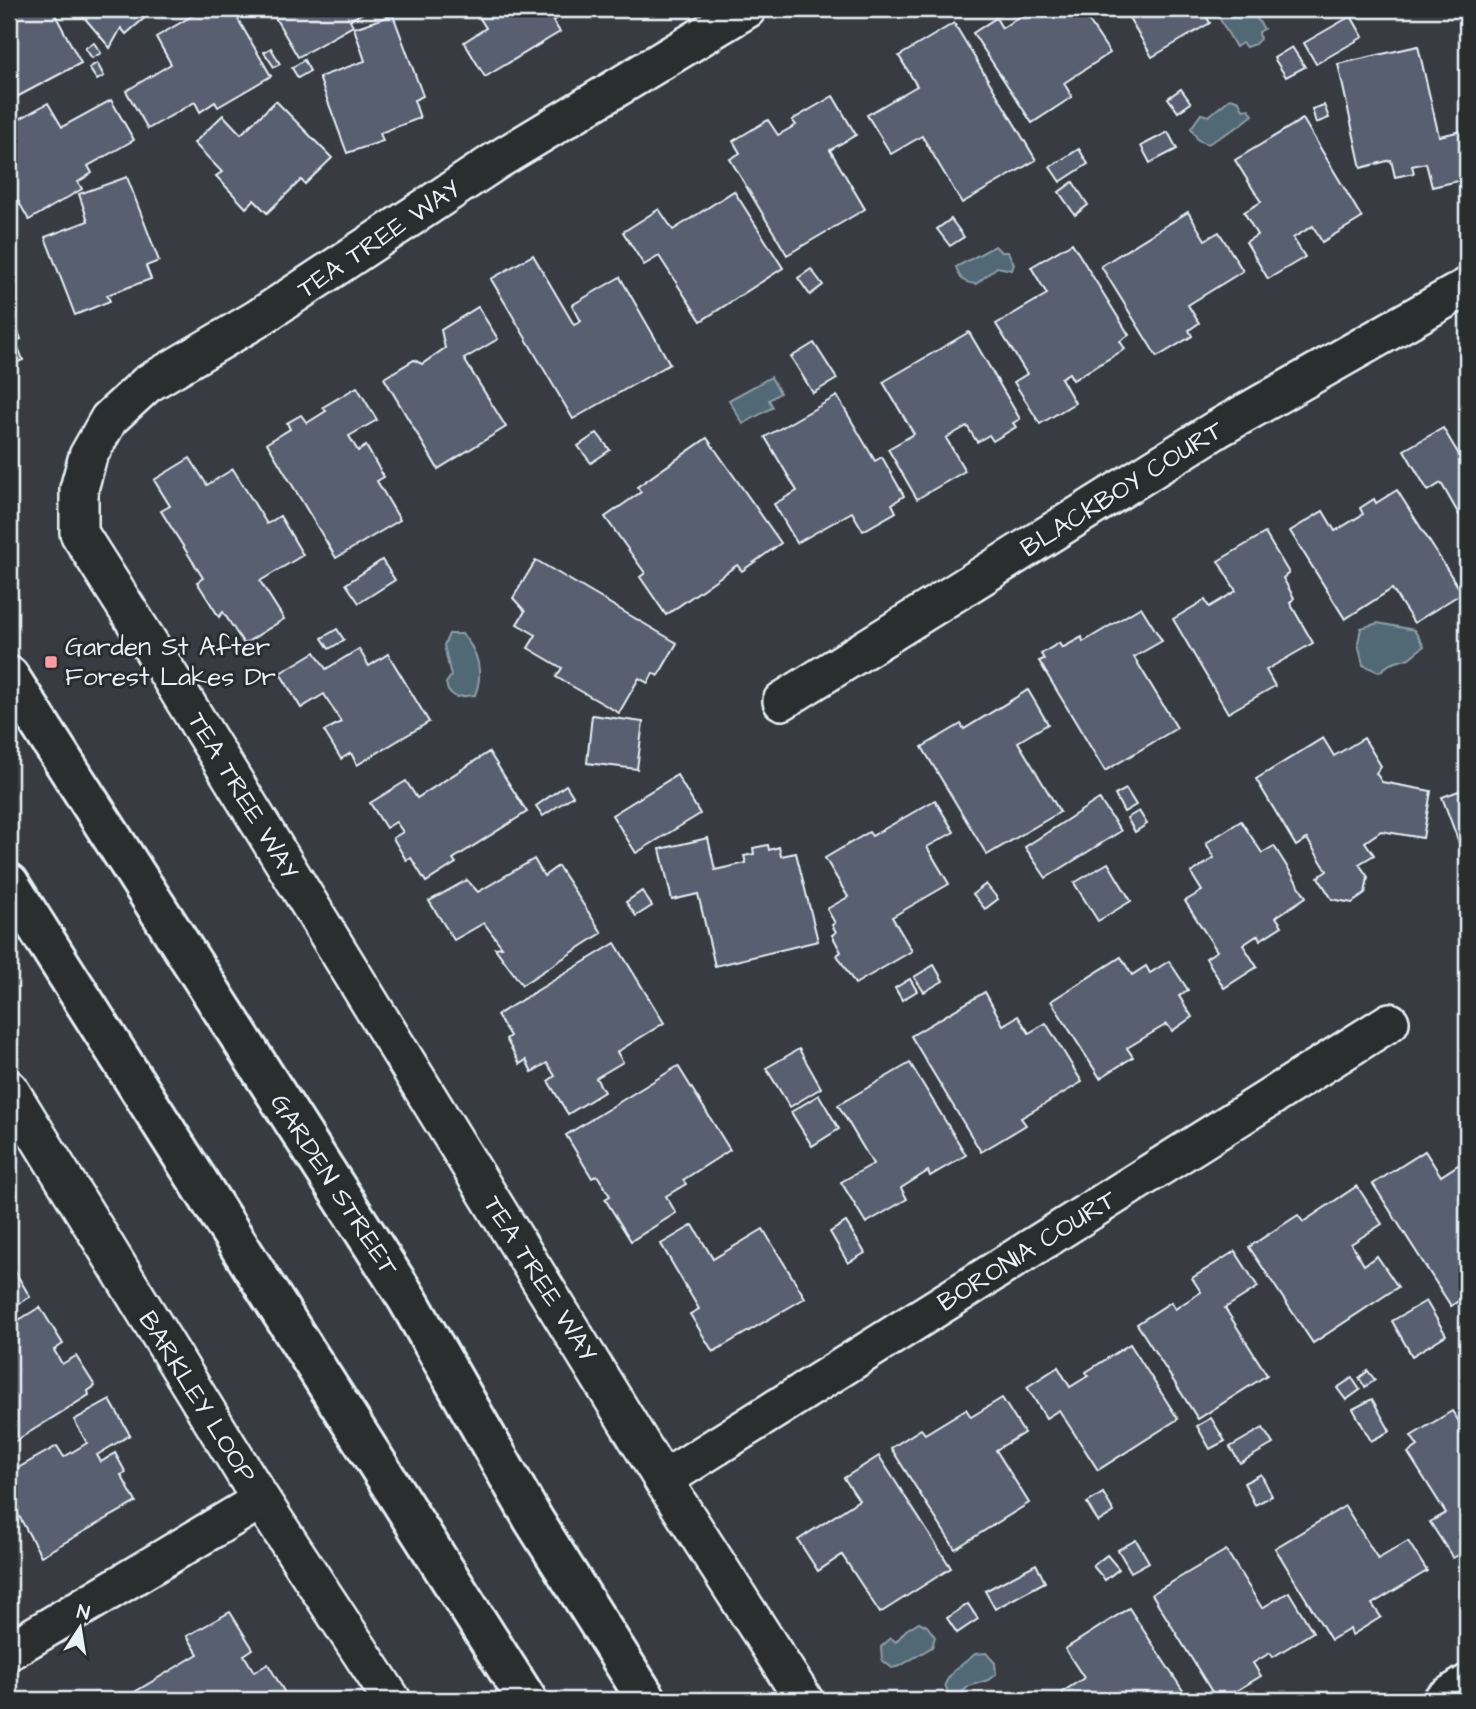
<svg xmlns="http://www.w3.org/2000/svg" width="1476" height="1709" font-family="'Architects Daughter',sans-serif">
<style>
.water{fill:#516774;stroke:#8d9ea9;stroke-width:2}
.building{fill:#595e70;stroke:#e8f1f8;stroke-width:2}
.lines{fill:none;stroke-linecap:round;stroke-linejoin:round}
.street-casing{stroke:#e8f1f8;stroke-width:42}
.primary-casing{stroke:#e8f1f8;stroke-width:44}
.street{stroke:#2a2d2e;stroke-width:37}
.primary{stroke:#2a2d2e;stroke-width:38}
.poi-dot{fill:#ff9aa2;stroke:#2a2d2e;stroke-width:2.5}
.labels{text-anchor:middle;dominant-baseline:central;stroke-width:6;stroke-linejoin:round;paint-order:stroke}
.street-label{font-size:26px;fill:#e8f1f8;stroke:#2a2d2e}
.poi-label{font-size:26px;fill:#e8f1f8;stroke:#2a2d2e;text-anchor:start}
</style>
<rect width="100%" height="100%" fill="#383c42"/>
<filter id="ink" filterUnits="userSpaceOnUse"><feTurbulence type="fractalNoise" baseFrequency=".0143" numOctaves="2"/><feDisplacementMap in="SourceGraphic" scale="14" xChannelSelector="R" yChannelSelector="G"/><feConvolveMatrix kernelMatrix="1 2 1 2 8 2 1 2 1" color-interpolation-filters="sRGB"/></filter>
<g filter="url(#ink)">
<g class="water">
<polygon points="1214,9 1250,9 1264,29 1259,32 1260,39 1255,44 1246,47 1242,43 1236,47"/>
<polygon points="1231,98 1239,101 1243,110 1249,109 1253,115 1239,126 1208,144 1198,140 1191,128 1201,114 1209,116"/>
<path d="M995 246 1001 252H1008L1014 264 1012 270 997 267 976 284C963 283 960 279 956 267Z"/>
<polygon points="771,377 780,393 769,400 773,407 743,424 729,400"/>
<polygon points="1378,623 1414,630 1424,646 1409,658 1390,664 1379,672 1363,665 1358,643 1361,628"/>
<path d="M449 634H462C478 651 484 673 475 695L456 697 448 691 446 683 451 676 444 645Z"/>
<polygon points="919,1622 927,1626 935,1637 932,1647 900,1666 892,1668 882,1660 881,1647 891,1638 896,1642 906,1630"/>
<path d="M986 1653 995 1663 996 1674 988 1680 969 1686 957 1697 948 1693 945 1684C953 1667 962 1666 975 1654Z"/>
</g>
<g class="building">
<polygon points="9,9 52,9 81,63 9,101"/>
<polygon points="77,9 155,9 126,34 121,28 110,48"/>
<polygon points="204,9 232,9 271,76 218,107 215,102 200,112 195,102 148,129 126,91 171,64 156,37"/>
<polygon points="270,9 363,9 365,12 350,20 353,26 298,57"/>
<polygon points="474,9 565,9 567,13 553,21 560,32 485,77 464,42 486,28"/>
<polygon points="1032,9 1093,9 1097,15 1088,20 1110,53 1064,83 1072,97 1032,123 973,33 996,18 1002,28"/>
<polygon points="1124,9 1202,9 1210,23 1152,57"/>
<polygon points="393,15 423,96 414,100 420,118 380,133 383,141 347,153 319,77 365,61 354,28"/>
<polygon points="1351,16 1363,37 1316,64 1304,43"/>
<polygon points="954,23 1036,160 962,203 922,136 891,154 867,115 917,86 899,56"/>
<polygon points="94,43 101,53 92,58 85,48"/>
<polygon points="1418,46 1439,136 1467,130 1467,179 1432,187 1426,163 1412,166 1414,173 1395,177 1391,160 1361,168 1338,64"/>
<polygon points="1292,47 1305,67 1286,77 1274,58"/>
<polygon points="271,48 280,64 274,67 264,52"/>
<polygon points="304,60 310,71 298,78 292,68"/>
<polygon points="97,63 104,76 97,80 89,68"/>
<polygon points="1181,89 1191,103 1178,112 1168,98"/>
<polygon points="833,96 856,135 830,150 865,209 787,255 730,159 740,153 733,141 768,120 778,135 796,125 792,120"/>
<polygon points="111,100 134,140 88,166 92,173 78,182 82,189 29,220 9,185 9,125 48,103 62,127"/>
<polygon points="276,101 332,158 305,184 301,180 267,213 254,200 246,208 216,176 222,172 194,143 223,115 241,134"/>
<polygon points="1324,105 1329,118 1316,123 1312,109"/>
<polygon points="1303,119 1362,218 1322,242 1313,226 1293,238 1305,257 1268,279 1246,242 1257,235 1244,212 1261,202 1235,160"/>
<polygon points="1168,132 1177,149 1150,163 1141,146"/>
<polygon points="1079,149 1088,164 1060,182 1050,167"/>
<polygon points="127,177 159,261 146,266 151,279 107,295 110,301 75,315 45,237 88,221 79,194"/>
<polygon points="1073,182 1088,205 1075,215 1059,192"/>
<polygon points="734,191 783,268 701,321 659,256 644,265 623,232 659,209 673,230"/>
<polygon points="1188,212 1205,240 1219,232 1243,271 1188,305 1199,323 1189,330 1192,336 1157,357 1101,266"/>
<polygon points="951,219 964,237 950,246 937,229"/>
<polygon points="1072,243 1129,335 1120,341 1125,349 1073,380 1069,373 1061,378 1075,403 1040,424 1014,382 1027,374 996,324 1047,294 1031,267"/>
<polygon points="533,255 574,325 581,321 572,305 620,277 670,364 573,419 491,279"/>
<polygon points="811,269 823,285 810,295 798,278"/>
<polygon points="9,307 21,339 16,342 23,360 9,366"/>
<polygon points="478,307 498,339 464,359 506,427 438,469 384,378 414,360 422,364 445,348 441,330"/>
<polygon points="969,332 1020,419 1013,423 1016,427 993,441 989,435 977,442 967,426 946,438 965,471 917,499 888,449 914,434 883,382"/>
<polygon points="814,343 837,379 813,393 791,357"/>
<polygon points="357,387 377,420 349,436 358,451 366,446 384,477 377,481 400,520 336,558 267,443 290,429 287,423 301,415 307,423 326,411 323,407"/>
<polygon points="837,396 875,461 882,457 904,496 892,504 896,512 863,531 852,512 797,543 774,504 797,491 765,437"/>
<polygon points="1443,428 1461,458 1467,454 1466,527 1441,483 1428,491 1404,450"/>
<polygon points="597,433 610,450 591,463 578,446"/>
<polygon points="707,438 781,543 742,571 737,565 666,615 640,577 645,573 605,517 641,492 637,487"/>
<polygon points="190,458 207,485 233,469 267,524 280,516 303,555 260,581 284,619 244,644 223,612 219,617 197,582 203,578 161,511 170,506 154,480"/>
<polygon points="1397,490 1462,593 1414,623 1392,589 1345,619 1290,531 1323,511 1335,531 1363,514 1360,508 1374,499 1376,503"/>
<polygon points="1265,533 1289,573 1283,578 1294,598 1290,603 1313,643 1266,670 1275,686 1228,713 1173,619 1205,600 1209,607 1236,591 1218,561"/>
<polygon points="382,560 395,580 359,603 346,584"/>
<polygon points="536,560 677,643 658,676 653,673 648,683 639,678 619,713 556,677 562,668 528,648 536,635 517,624 525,611 513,598"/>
<polygon points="1141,607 1162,641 1134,657 1177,728 1105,771 1039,661 1044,659 1041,654 1059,643 1062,648 1082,637 1083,642"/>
<polygon points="337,629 344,640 329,649 322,638"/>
<polygon points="359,649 369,666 388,654 429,722 357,765 351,753 341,759 324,731 341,722 324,694 301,708 280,673 315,652 326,669"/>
<polygon points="1028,690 1048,724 1018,742 1060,812 987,855 922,747 961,724 964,729"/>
<polygon points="592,715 643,722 637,769 587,763"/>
<polygon points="1323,738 1334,756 1364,738 1381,766 1376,773 1382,782 1431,791 1423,838 1381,831 1365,842 1374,855 1359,864 1368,877 1365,894 1352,903 1332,899 1318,877 1327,871 1307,839 1296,846 1256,779"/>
<polygon points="489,752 527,812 453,859 456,863 426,882 411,858 406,860 393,838 403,832 396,822 386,828 370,803 406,781 417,798"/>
<polygon points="677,775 700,814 636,853 612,815"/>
<polygon points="566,785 573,796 543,816 536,806"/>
<polygon points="1467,788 1467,846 1461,848 1442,797"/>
<polygon points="1126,789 1136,805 1124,812 1115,795"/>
<polygon points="1099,799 1121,831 1046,878 1025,847"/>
<polygon points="935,800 954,832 927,847 949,884 892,917 912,951 855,984 837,955 841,952 832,935 836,932 832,925 835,923 827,909 848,897 825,858 869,832 872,836"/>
<polygon points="1139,811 1147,824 1135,832 1127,818"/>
<polygon points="1241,821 1262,853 1274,846 1306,897 1276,917 1282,926 1260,940 1258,935 1243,945 1257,967 1224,988 1206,958 1217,951 1185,901 1202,891 1191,873 1214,858 1206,843"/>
<polygon points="708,838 715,870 746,863 744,856 754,854 753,848 768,845 769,850 779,847 781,856 796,853 818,941 715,966 698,894 672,900 660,849"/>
<polygon points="534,859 544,876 558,866 602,933 522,985 495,948 502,947 484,923 454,940 429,901 467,880 478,892"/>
<polygon points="1108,863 1131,901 1098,921 1074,883"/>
<polygon points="986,884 998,899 985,909 973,894"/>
<polygon points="642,891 652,906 636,916 626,902"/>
<polygon points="615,943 664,1023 617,1052 623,1062 596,1078 604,1092 568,1114 548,1081 555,1076 547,1063 532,1072 526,1060 520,1064 506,1039 510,1036 497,1015"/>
<polygon points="1121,957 1132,975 1146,966 1150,973 1169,961 1188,990 1179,996 1192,1017 1172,1031 1167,1024 1127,1048 1133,1057 1100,1078 1051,1001"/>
<polygon points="934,965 943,981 924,992 914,977"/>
<polygon points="910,979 917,991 902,1000 895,988"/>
<polygon points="985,992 1003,1025 1018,1016 1029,1033 1046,1023 1082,1082 1021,1118 1026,1125 981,1152 911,1036"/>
<polygon points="799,1049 821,1088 790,1107 766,1068"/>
<polygon points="910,1063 966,1155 930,1176 928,1171 901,1188 907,1199 866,1223 841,1182 873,1164 838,1105"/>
<polygon points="678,1066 730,1150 683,1180 686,1184 666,1196 676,1213 631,1241 605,1199 610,1196 597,1175 592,1178 566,1135"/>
<polygon points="819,1095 839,1129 812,1146 791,1112"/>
<polygon points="1425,1151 1441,1176 1467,1159 1467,1295 1451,1306 1373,1184"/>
<polygon points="1357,1186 1382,1224 1351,1244 1364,1265 1377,1256 1398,1287 1313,1343 1249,1247 1298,1215 1303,1222"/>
<polygon points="846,1222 865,1253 848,1263 830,1232"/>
<polygon points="693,1225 713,1259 763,1229 805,1298 713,1352 690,1314 699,1309 661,1244"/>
<polygon points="1235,1251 1258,1287 1225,1308 1267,1375 1198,1419 1137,1324 1171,1302 1175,1309 1201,1292 1192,1278"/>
<polygon points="13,1268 30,1297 9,1309 9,1270"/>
<polygon points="1426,1301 1446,1335 1412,1356 1392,1321"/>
<polygon points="40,1307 63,1344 54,1350 62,1364 76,1356 95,1386 88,1391 89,1395 9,1445 9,1326"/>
<polygon points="1130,1344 1178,1419 1098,1470 1059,1410 1046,1418 1027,1387 1058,1367 1070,1387 1088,1376 1086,1372"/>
<polygon points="1368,1371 1375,1380 1365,1387 1359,1378"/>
<polygon points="1352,1378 1360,1390 1346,1400 1337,1388"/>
<polygon points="1002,1398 1024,1433 996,1450 1029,1503 955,1549 891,1448 921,1429 925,1434 966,1409 971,1417"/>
<polygon points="1372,1399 1390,1431 1371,1441 1353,1409"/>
<polygon points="110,1400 130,1435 97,1455 101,1462 115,1453 126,1473 121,1475 136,1502 41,1556 9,1498 9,1473 57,1446 64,1457 87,1443 74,1420"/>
<polygon points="1452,1411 1460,1423 1467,1419 1467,1550 1453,1558 1430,1522 1446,1513 1408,1453 1418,1446 1411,1436"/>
<polygon points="1211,1418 1225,1441 1210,1449 1197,1426"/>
<polygon points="1263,1428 1273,1444 1240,1463 1230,1447"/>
<polygon points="879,1456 951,1568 880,1613 842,1555 818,1571 798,1540 859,1500 844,1478"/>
<polygon points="1261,1474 1272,1496 1255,1505 1244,1483"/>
<polygon points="1103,1493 1114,1512 1098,1522 1087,1503"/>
<polygon points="1345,1506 1378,1559 1408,1541 1427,1571 1372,1604 1381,1617 1352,1635 1350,1629 1331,1640 1275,1548"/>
<polygon points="1136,1540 1149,1562 1131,1572 1118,1550"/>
<polygon points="1226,1550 1262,1608 1289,1592 1313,1632 1273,1657 1270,1653 1253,1663 1261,1676 1221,1700 1217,1700 1152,1594"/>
<polygon points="1107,1555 1119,1569 1105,1580 1093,1566"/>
<polygon points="1036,1564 1045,1582 995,1609 985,1591"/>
<polygon points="968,1604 978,1619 957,1633 947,1618"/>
<polygon points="1129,1608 1189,1700 1067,1700 1062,1692 1084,1678 1065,1649"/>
<polygon points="230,1612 253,1649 244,1655 254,1672 268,1664 289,1700 138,1700 133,1693 198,1654 187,1636"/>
</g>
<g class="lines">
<defs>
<g id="street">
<polyline points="747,9 496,161 257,319 147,384 109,419 88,456 79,489 79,533 162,664 663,1480 804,1700"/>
<polyline points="782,701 1217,429 1467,287"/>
<polyline points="9,1089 261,1500 392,1700"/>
<polyline points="663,1480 1390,1022"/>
<polyline points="9,1651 261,1500"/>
<polyline points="1442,1700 1467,1684"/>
</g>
<g id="primary">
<polyline points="9,676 408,1300 533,1519 647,1700"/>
<polyline points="9,883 527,1700"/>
</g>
</defs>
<use href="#street" class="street-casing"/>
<use href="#primary" class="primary-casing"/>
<use href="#street" class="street"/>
<use href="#primary" class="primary"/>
</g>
</g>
<rect class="poi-dot" x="44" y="655" width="14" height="14" rx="3.5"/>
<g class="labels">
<g class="street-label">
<text transform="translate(379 239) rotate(-34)">TEA TREE WAY</text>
<text transform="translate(1122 489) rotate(-32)">BLACKBOY COURT</text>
<text transform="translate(243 796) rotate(59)">TEA TREE WAY</text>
<text transform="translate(334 1185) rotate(57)">GARDEN STREET</text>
<text transform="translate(1027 1251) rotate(-32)">BORONIA COURT</text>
<text transform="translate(540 1279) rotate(58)">TEA TREE WAY</text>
<text transform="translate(197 1397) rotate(58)">BARKLEY LOOP</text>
</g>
<g class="poi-label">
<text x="65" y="647">Garden St After<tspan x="65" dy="30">Forest Lakes Dr</tspan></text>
</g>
</g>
<rect width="1476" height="1709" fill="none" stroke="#2a2d2e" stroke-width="35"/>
<rect x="18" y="18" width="1441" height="1674" fill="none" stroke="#e8f1f8" stroke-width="2.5" filter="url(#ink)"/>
<g transform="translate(80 1628) rotate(12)" stroke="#2a2d2e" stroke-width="5" paint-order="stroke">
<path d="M0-5L12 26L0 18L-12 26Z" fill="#e8f1f8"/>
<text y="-10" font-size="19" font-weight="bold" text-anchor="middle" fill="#e8f1f8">N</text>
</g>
</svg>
